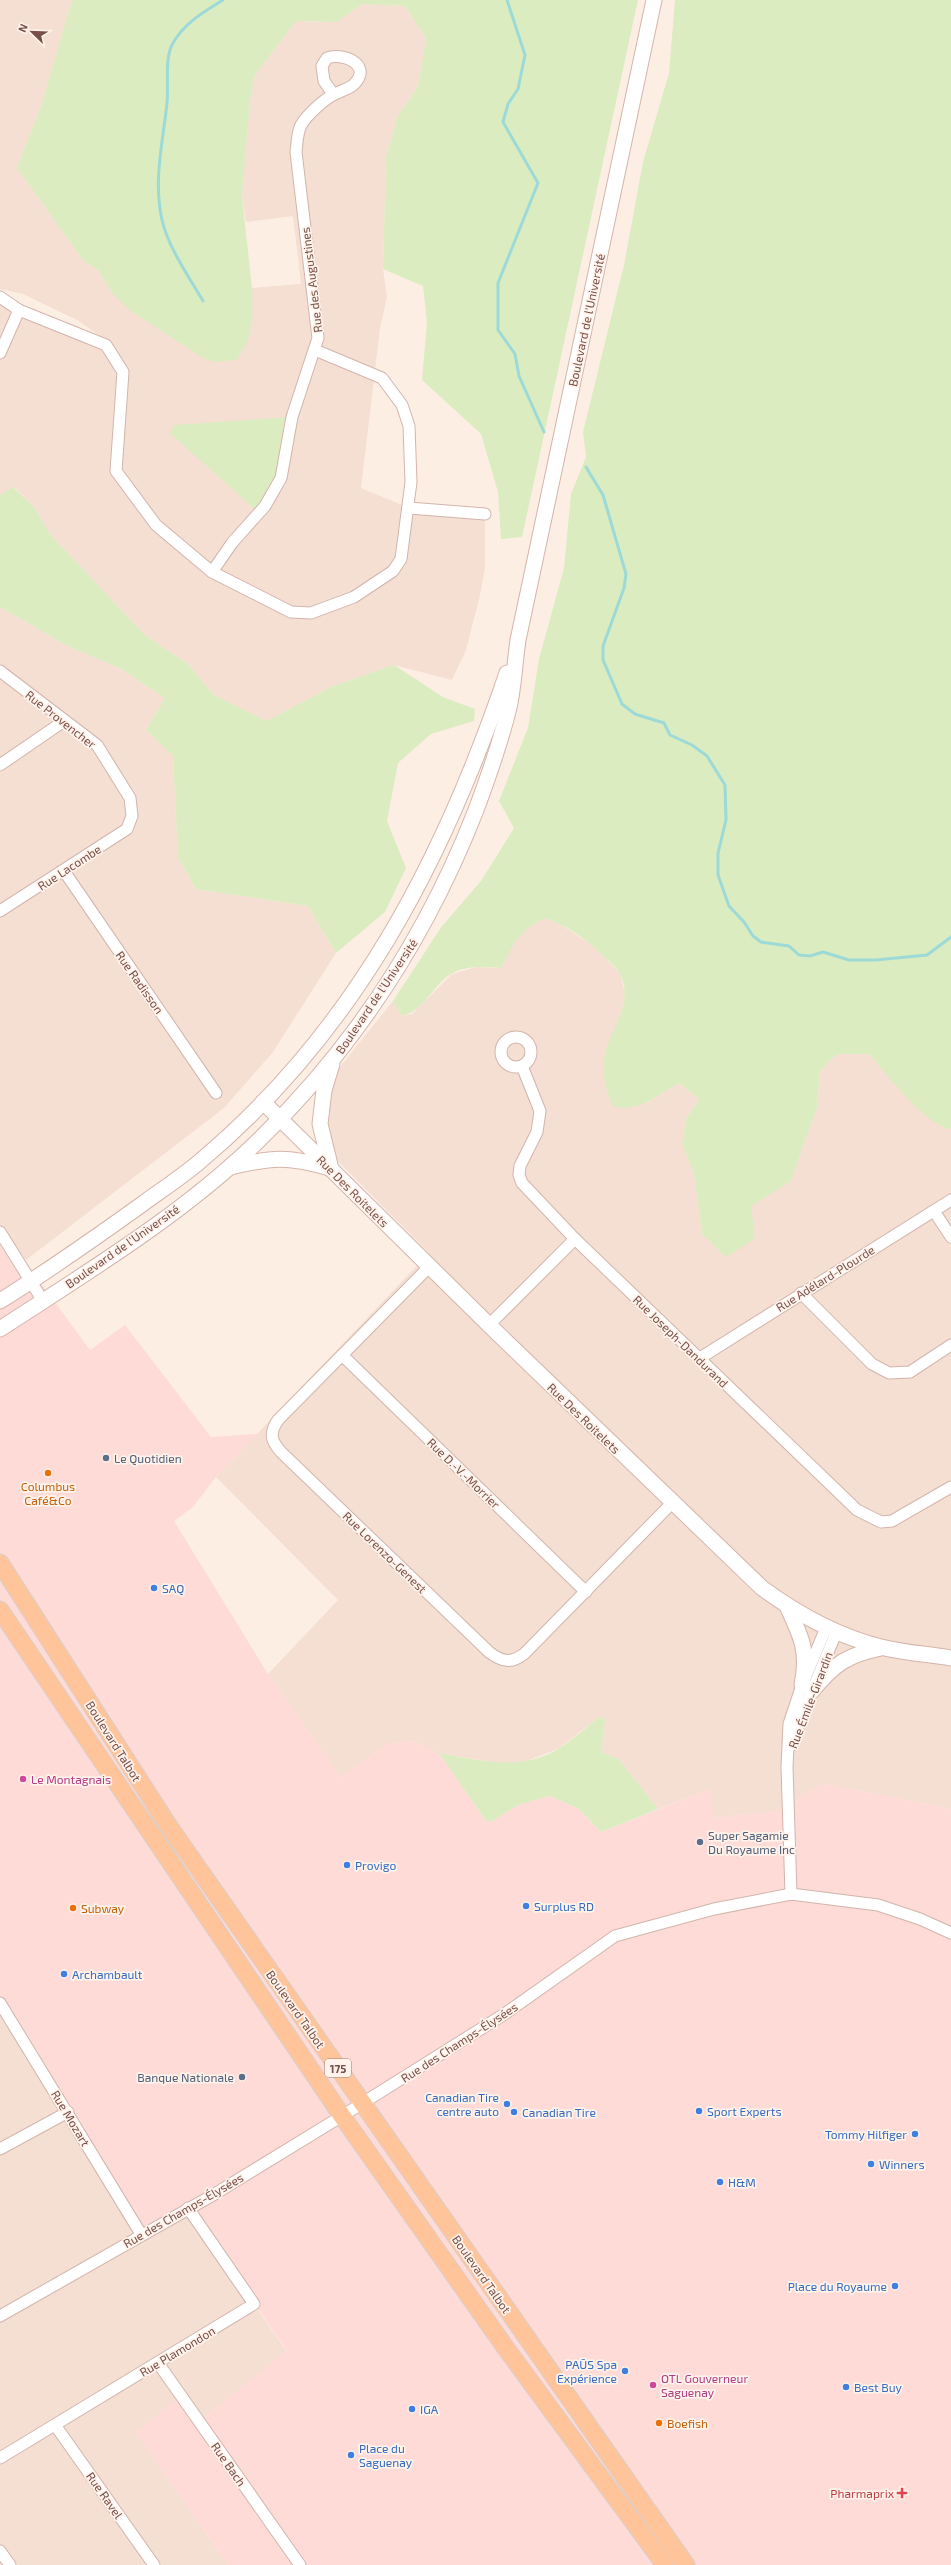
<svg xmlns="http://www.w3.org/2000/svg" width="951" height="2565" font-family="'Exo 2',sans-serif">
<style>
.residential{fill:#f5ded2}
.commercial{fill:#fedbd7}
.green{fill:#dbecc1}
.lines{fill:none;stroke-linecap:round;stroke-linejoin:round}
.stream{stroke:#9ddad7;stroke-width:3}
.street-casing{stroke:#d1b5ac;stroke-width:13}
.secondary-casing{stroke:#d5b4aa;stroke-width:17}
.primary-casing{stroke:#d9cecc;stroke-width:19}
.street{stroke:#fff;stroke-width:11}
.secondary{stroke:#fff;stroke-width:15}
.primary{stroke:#ffc499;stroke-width:17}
.service-dot{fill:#5c6f8a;stroke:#fff3eb;stroke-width:1.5}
.food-dot{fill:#e8710a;stroke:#fff3eb;stroke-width:1.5}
.shop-dot{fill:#3f7fe0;stroke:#fff3eb;stroke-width:1.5}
.hotel-dot{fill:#d1479c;stroke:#fff3eb;stroke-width:1.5}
.health-dot{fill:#e0444e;stroke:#fff3eb;stroke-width:1.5}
.labels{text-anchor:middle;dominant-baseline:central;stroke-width:3.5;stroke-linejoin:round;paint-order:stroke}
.shield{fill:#fff3eb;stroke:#a08079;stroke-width:1}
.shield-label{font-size:11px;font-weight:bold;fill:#774f48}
.street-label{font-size:12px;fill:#774f48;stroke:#fff3eb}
.service-label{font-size:12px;fill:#4e5e75;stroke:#fff3eb;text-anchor:start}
.food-label{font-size:12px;fill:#c56008;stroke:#fff3eb;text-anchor:start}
.shop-label{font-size:12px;fill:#366cbe;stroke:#fff3eb;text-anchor:start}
.hotel-label{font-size:12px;fill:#b23c85;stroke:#fff3eb;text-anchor:start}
.health-label{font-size:12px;fill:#be3a42;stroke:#fff3eb;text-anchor:end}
</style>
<rect width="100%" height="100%" fill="#fdeee4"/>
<g class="residential">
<polygon points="0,0 72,0 41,106 17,168 83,260 98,270 112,293 248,340 252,288 301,284 293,216 246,222 242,196 250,101 255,75 296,21 337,22 362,4 405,6 426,38 418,87 397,118 386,157 383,269 387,297 380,328 361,488 409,508 485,514 485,568 480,595 466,650 452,680 394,665 331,687 267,721 214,695 188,664 145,635 49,533 34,507 14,487 0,495 0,297 105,339 77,320 23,294 0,289"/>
<polygon points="0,607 66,645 123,670 165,698 146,730 173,756 178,858 196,889 308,906 336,953 273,1052 224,1108 26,1260 0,1226"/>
<polygon points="545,918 560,924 592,945 620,973 625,994 621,1013 604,1059 647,1103 679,1083 699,1099 686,1119 682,1144 694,1174 702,1234 755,1239 750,1206 791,1181 817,1107 820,1072 832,1058 839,1054 869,1054 928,1117 944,1128 951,1129 951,1810 939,1806 823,1784 776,1811 713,1818 710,1789 658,1809 619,1759 601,1752 605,1719 599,1717 558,1749 521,1763 503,1764 439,1753 414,1741 387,1744 341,1777 268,1674 338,1600 216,1477 429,1253 331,1154 325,1110 339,1068 393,1001 402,1016 412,1014 452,974 476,967 501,968 513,944 527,927"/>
<polygon points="0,2003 188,2208 287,2352 199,2421 136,2432 228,2565 0,2565"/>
</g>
<polygon class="commercial" points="0,1227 90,1350 125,1325 211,1437 257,1434 216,1477 193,1507 174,1521 268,1674 341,1777 387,1744 414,1741 439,1753 486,1821 493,1821 518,1805 550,1796 579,1809 601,1832 710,1789 714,1818 776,1811 823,1784 939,1806 951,1810 951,2565 228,2565 136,2432 181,2396 199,2421 287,2351 189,2208 141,2234 0,2003"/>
<g class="green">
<polygon points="72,0 638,0 522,537 501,539 498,492 481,434 422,380 427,322 423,286 383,269 386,157 397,118 418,87 426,38 405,6 362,4 337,22 296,21 255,75 250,101 242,196 252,288 252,318 248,340 237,360 215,362 203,358 131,311 112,293 98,270 83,260 17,168 41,106"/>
<path d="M675 0H951V1129C927 1127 886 1073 869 1054H839L832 1058 820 1072 817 1107 791 1181 751 1206 755 1239 726 1257 702 1234 694 1174 682 1144 686 1119 699 1099 679 1083C657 1096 639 1113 613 1106 606 1092 602 1076 604 1059 608 1031 635 1004 620 974 617 967 607 960 601 954 585 938 566 925 545 918 519 931 514 943 501 968 486 967 465 965 451 974 433 985 424 1011 402 1016L393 1001 442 926 481 881 514 828 499 801 528 728 539 659 564 568 571 494 586 457 583 432 624 265 643 162 669 73Z"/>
<polygon points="292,417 281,478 259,513 170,433 174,425"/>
<polygon points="13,487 34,507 49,533 145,635 188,664 214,695 267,721 331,687 394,665 443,697 475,709 474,721 431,734 398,763 387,821 406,868 385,912 336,953 308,906 196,889 178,858 173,756 146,730 165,698 123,670 66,645 0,607 0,495"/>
<path d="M599 1717 605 1719 601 1752 619 1759 658 1809 601 1832 579 1809 550 1796 518 1805 493 1821H486L439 1753C480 1760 520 1772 558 1749 573 1740 586 1727 599 1717Z"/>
</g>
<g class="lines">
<g class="stream">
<polyline points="507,0 525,55 518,89 508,104 503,122 538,183 498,283 498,330 515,354 519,376 544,432"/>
<path d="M203 301C189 277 168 247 162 220 153 180 163 142 167 103 169 86 164 58 173 43 184 23 204 12 223 0"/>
<polyline points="586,467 603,495 626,574 624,588 603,646 603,660 622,704 635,714 664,723 670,735 692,745 707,756 725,785 726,820 718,853 718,875 729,906 744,922 753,936 761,942 789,946 799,955 810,956 823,952 849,960 876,960 927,955 951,937"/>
</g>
<defs>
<g id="street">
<polyline points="0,297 19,310 106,345 123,372 116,471 156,525 212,572 291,612 311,613 354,597 393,571 401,559 411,482 409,426 402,405 382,378 315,350"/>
<polyline points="0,353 19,310"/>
<polyline points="409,508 485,514"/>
<path d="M212 572 232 543 265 506 281 478 292 417 318 338 296 152C297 144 297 133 301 125 307 115 324 99 335 94 342 90 351 89 356 82 371 64 342 52 327 58L322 66 324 81 333 94"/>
<polyline points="0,671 97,745 130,798 132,816 127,829 0,911"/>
<polyline points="0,765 64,721"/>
<polyline points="64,871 216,1093"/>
<circle cx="516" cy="1052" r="15"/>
<polyline points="522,1066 540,1111 537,1132 520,1166 519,1175 522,1183 575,1239 857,1510 881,1522 892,1521 951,1487"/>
<polyline points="934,1211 951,1237"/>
<polyline points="0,1232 43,1301"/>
<path d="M429 1267 278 1420C269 1433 271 1441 281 1452L489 1652C502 1662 512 1664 525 1653L672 1503"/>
<polyline points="801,1293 872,1364 889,1373 910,1372 951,1345"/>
<polyline points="489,1325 575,1239"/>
<polyline points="342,1355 586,1592"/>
<polyline points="700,1358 951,1200"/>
<polyline points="792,1745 804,1710 836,1633"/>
<polyline points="791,1894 787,1767 789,1724 802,1685 826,1628"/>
<polyline points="0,2003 141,2234"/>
<polyline points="0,2149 68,2112"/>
<polyline points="0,2316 213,2195 342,2116 503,2015 615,1936 714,1909 791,1894 878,1905 920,1919 951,1933"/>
<polyline points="158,2363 300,2565"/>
<polyline points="55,2425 154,2565"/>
<polyline points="0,2458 254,2304 188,2208"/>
<polyline points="0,2551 10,2565"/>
</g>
<g id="secondary">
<path d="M263 1102 489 1325 762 1588C799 1615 837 1636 881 1647 904 1653 928 1654 951 1658"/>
<path d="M230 1167C273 1157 287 1156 330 1168"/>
<polyline points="331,1169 320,1124 324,1090 332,1064"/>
<path d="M0 1301C48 1271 95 1238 141 1205 160 1191 180 1178 198 1163 354 1033 443 862 507 673"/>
<path d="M0 1329C89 1271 185 1213 261 1138 356 1045 428 933 476 810 489 775 502 739 510 703 514 682 515 661 518 640L654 0"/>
<path d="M787 1606C801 1636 809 1651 802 1685"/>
<path d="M812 1691C834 1664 847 1655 881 1648"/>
</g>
<g id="primary">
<polyline points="0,1563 170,1828 686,2565"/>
<polyline points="0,1610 342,2116 505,2347 665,2565"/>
</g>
</defs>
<use href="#street" class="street-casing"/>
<use href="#secondary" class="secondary-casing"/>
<use href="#primary" class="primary-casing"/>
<use href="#street" class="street"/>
<use href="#secondary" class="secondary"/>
<use href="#primary" class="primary"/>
</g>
<g class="service-dot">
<circle cx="106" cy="1458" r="4"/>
<circle cx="700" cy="1842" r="4"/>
<circle cx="242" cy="2077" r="4"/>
</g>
<g class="food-dot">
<circle cx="48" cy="1473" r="4"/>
<circle cx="73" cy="1908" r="4"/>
<circle cx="659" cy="2423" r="4"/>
</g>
<g class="shop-dot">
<circle cx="154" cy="1588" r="4"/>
<circle cx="347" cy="1865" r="4"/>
<circle cx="526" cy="1906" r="4"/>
<circle cx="64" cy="1974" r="4"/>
<circle cx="507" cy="2104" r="4"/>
<circle cx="699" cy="2111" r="4"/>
<circle cx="514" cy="2112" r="4"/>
<circle cx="915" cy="2134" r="4"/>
<circle cx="871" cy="2164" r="4"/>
<circle cx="720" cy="2182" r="4"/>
<circle cx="895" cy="2286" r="4"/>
<circle cx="625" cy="2371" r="4"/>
<circle cx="846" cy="2387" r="4"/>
<circle cx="412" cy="2409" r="4"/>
<circle cx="351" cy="2455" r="4"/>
</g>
<g class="hotel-dot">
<circle cx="23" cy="1779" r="4"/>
<circle cx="653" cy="2385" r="4"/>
</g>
<path class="health-dot" d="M900 2487h4v4h4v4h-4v4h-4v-4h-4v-4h4z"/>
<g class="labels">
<rect class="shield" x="325" y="2059" width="26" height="18" rx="3"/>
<g class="shield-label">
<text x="338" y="2068">175</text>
</g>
<g class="street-label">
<text transform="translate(311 280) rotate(-97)">Rue des Augustines</text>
<text transform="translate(586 320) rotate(-78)">Boulevard de l'Université</text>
<text transform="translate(61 719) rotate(38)">Rue Provencher</text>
<text transform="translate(69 867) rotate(-33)">Rue Lacombe</text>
<text transform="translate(140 982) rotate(55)">Rue Radisson</text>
<text transform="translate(376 996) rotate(-56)">Boulevard de l'Université</text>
<text transform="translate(353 1191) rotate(45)">Rue Des Roitelets</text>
<text transform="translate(122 1246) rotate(-35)">Boulevard de l'Université</text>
<text transform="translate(825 1278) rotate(-32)">Rue Adélard-Plourde</text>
<text transform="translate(681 1341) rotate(44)">Rue Joseph-Dandurand</text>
<text transform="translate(584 1418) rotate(44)">Rue Des Roitelets</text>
<text transform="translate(464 1473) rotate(44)">Rue D.-V.-Morrier</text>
<text transform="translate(385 1552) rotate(44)">Rue Lorenzo-Genest</text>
<text transform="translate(810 1700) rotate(-69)">Rue Émile-Girardin</text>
<text transform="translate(114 1741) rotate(58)">Boulevard Talbot</text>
<text transform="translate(296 2009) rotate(55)">Boulevard Talbot</text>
<text transform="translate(459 2042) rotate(-33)">Rue des Champs-Élysées</text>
<text transform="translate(71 2118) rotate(59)">Rue Mozart</text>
<text transform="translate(183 2210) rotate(-30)">Rue des Champs-Élysées</text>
<text transform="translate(482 2274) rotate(55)">Boulevard Talbot</text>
<text transform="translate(177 2351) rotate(-31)">Rue Plamondon</text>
<text transform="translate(229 2464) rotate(55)">Rue Bach</text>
<text transform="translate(105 2495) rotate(55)">Rue Ravel</text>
</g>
<g class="service-label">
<text x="114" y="1458">Le Quotidien</text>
<text x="708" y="1835">Super Sagamie<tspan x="708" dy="14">Du Royaume Inc</tspan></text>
<text x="234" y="2077" text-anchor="end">Banque Nationale</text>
</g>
<g class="food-label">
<text x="48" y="1486" text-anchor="middle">Columbus<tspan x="48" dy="14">Café&amp;Co</tspan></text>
<text x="81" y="1908">Subway</text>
<text x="667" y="2423">Boefish</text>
</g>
<g class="shop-label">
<text x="162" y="1588">SAQ</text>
<text x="355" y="1865">Provigo</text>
<text x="534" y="1906">Surplus RD</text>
<text x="72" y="1974">Archambault</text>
<text x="499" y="2097" text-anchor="end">Canadian Tire<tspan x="499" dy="14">centre auto</tspan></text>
<text x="707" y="2111">Sport Experts</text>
<text x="522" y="2112">Canadian Tire</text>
<text x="907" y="2134" text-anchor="end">Tommy Hilfiger</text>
<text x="879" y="2164">Winners</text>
<text x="728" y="2182">H&amp;M</text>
<text x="887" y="2286" text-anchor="end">Place du Royaume</text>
<text x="617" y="2364" text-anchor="end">PAŪS Spa<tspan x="617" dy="14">Expérience</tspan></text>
<text x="854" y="2387">Best Buy</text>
<text x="420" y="2409">IGA</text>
<text x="359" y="2448">Place du<tspan x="359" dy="14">Saguenay</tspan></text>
</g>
<g class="hotel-label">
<text x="31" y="1779">Le Montagnais</text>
<text x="661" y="2378">OTL Gouverneur<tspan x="661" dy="14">Saguenay</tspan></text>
</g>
<g class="health-label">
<text x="894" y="2493">Pharmaprix</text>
</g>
</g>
<g transform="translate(32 32) rotate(293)" stroke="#fff3eb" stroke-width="3" paint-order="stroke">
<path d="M0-3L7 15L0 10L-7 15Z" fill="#774f48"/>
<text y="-6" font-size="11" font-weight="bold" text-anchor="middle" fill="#774f48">N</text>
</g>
</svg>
